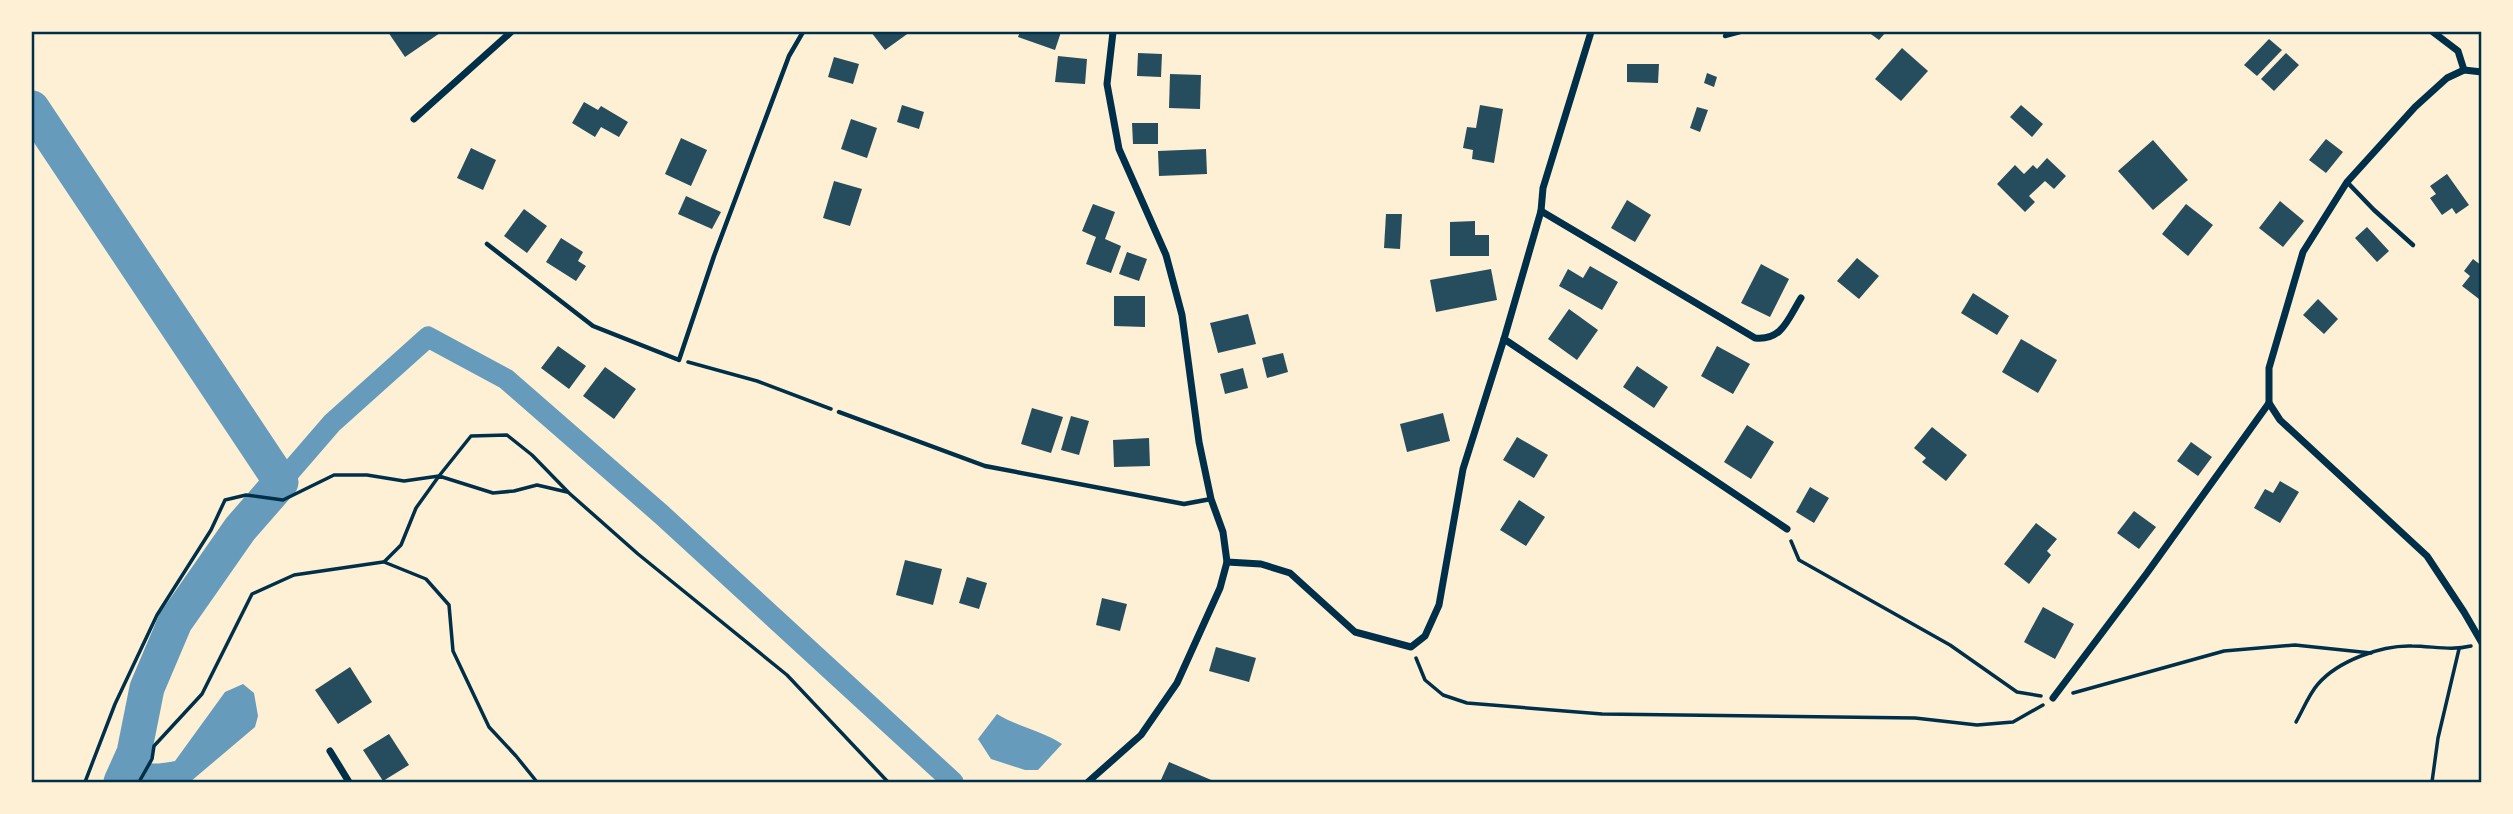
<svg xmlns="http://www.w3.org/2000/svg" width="2513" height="814" font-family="Rubik,sans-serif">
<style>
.water{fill:#669bbc}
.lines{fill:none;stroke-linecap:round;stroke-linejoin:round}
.canal{stroke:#669bbc;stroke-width:21}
.river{stroke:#669bbc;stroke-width:35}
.building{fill:#264d5e}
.path{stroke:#003049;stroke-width:3.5}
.service{stroke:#003049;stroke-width:4.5}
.minor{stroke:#003049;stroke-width:7}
.neatline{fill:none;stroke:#003049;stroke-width:2.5}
</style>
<rect width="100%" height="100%" fill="#fdf0d5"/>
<g class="water">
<path d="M243 684 254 693 258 716 255 727 190 782H121L134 753C145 767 158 764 175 761L225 692Z"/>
<path d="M997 714C1018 727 1041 730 1062 744L1038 770H1025L991 759 978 739Z"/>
</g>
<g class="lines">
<polyline class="canal" points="281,482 332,423 428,337 506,379 662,515 953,782"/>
<polyline class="river" points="32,108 281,482 240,529 175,622 147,688 134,753 121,782"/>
</g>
<g class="building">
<polygon points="388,32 438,32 440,33 405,57"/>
<polygon points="871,32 910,32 885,50"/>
<polygon points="1020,32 1061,32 1055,50 1018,37"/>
<polygon points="1868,32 1886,32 1879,40"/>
<polygon points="2269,39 2282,50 2257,76 2244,65"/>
<polygon points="1902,48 1928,71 1901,101 1875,79"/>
<polygon points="1138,53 1162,54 1161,77 1137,76"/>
<polygon points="2286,53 2299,65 2274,91 2261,79"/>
<polygon points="1058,56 1087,59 1085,84 1055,82"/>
<polygon points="834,57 859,64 853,84 828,77"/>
<polygon points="1627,64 1659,64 1658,83 1627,82"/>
<polygon points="1707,73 1717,77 1714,87 1704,83"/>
<polygon points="1170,74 1201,75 1200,109 1169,108"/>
<polygon points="584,102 598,110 601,106 628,122 619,137 601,127 595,137 572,123"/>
<polygon points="902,105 924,112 919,129 897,122"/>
<polygon points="1480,105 1503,109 1494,163 1472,159 1473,150 1463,148 1467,127 1476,128"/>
<polygon points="2021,105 2043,124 2032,137 2010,117"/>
<polygon points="1697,107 1708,110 1700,132 1690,128"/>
<polygon points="851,119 877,128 867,158 841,149"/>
<polygon points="1132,123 1158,123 1158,144 1133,144"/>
<polygon points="681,138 707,150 691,186 665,174"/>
<polygon points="2326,139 2343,152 2326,173 2309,160"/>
<polygon points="2153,140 2188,180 2153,210 2118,171"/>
<polygon points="471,148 496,160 483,190 457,178"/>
<polygon points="1206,149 1207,174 1159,176 1158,151"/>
<polygon points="2047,158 2066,176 2054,189 2045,181 2029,196 2035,202 2025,212 1997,184 2015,165 2024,174 2033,165 2037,169"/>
<polygon points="2447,174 2469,205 2456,214 2452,208 2442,215 2430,198 2436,194 2430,186"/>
<polygon points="834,181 862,189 850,226 823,218"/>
<polygon points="686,196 721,212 712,229 678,214"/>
<polygon points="1627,200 1651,215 1635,242 1611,228"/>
<polygon points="2280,201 2304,221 2283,247 2259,228"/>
<polygon points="1093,204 1115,212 1105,239 1121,246 1111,273 1086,264 1096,237 1082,231"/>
<polygon points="2186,204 2213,225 2188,256 2162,234"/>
<polygon points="524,209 547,226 527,253 504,236"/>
<polygon points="1386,214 1402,214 1400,249 1384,248"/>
<polygon points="1475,221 1475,235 1489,235 1489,256 1450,256 1450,222"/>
<polygon points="2367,227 2389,251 2377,262 2355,238"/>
<polygon points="561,238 583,252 578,261 586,266 576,281 546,262"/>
<polygon points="1127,252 1147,259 1139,281 1119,274"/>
<polygon points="1857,258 1879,276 1859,299 1837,281"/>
<polygon points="2473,259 2482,266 2482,296 2479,299 2462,286 2470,276 2464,271"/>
<polygon points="1761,264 1789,279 1770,317 1741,303"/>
<polygon points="1590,266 1618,282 1602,310 1559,286 1568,269 1583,278"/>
<polygon points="1491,269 1497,300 1436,312 1430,280"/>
<polygon points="1973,293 2009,316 1997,335 1961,313"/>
<polygon points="1114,296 1145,296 1145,327 1114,326"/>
<polygon points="2318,299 2338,319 2324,334 2303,315"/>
<polygon points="1569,309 1598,330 1577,360 1548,339"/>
<polygon points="1248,314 1256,344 1218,353 1210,323"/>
<polygon points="2021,339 2057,360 2038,393 2002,372"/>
<polygon points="558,346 586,366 569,389 541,368"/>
<polygon points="1717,346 1750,364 1733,394 1701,376"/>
<polygon points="1283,353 1288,372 1267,378 1262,358"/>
<polygon points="1637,366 1668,387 1654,408 1623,387"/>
<polygon points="605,367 636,389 614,419 583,396"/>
<polygon points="1243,368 1248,388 1225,394 1220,374"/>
<polygon points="1032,408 1063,417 1051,453 1021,444"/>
<polygon points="1443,413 1450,441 1407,452 1400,424"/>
<polygon points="1071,416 1089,421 1079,455 1061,450"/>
<polygon points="1747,425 1774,442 1751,479 1724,462"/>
<polygon points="1932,427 1967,455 1946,481 1922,462 1926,458 1914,448"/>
<polygon points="1517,437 1548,455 1534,478 1503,460"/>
<polygon points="1149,438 1150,466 1114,467 1113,440"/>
<polygon points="2191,442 2212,457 2198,476 2177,461"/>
<polygon points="2280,481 2299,492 2280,523 2254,508 2265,489 2273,493"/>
<polygon points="1810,487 1829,498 1814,523 1796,512"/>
<polygon points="1519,500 1545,517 1526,546 1500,530"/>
<polygon points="2134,511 2156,527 2139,549 2117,533"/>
<polygon points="2036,523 2057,539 2047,551 2051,555 2029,584 2004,564"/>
<polygon points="905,560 942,569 933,605 896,595"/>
<polygon points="967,577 987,583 979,609 959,603"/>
<polygon points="1102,598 1127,604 1120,631 1096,625"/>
<polygon points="2043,607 2074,624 2055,659 2024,642"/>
<polygon points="1216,647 1256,658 1249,682 1209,671"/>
<polygon points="350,667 372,702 338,724 315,690"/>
<polygon points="389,734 409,765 383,781 363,750"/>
<polygon points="1169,762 1216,782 1160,782"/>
</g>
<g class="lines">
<g class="path">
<polyline points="688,362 757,381 831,409"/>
<polyline points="1791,541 1799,560 1950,645 2017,692 2041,696"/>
<polyline points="1416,658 1425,680 1443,695 1467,703 1602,714 1915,718 1977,725 2013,722 2043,705"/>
<polyline points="2073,693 2224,651 2295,645 2371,653"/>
<path d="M2296 722C2303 710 2309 694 2318 684 2338 661 2381 645 2412 646 2432 646 2451 651 2471 646"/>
<polyline points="85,782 115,704 157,615 211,530 225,500 246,495 283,500 334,475 367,475 404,481 439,476 471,436 507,435 532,455 569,493 638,554 787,675 888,782"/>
<polyline points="139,782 152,759 154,746 202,694 252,594 294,575 383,562"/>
<polyline points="537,782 516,756 489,727 453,651 449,605 426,579 384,562 401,545 416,508 439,476 493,493 514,491 537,485 567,492"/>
<polyline points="2432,782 2438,738 2459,649"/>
</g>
<g class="service">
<polyline points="1725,36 1740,32"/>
<polyline points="2347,182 2374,210 2413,245"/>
<polyline points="487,244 593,326 679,360 714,256 789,56 803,32"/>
<polyline points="839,412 985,466 1184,504 1211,499"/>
</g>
<g class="minor">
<polyline points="2433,32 2458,51 2464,70 2482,72"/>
<polyline points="414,119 511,32"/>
<path d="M1541 211 1755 338C1782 341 1788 319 1801 298"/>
<polyline points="1504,339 1787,529"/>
<polyline points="2269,403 2280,420 2427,556 2464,612 2482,643"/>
<polyline points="1227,562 1261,564 1290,573 1355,632 1411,647 1425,636 1439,605 1463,469 1504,339 1541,211 1543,188 1591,32"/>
<polyline points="2053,698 2147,573 2269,403 2269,368 2303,252 2347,182 2415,107 2447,78 2464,70"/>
<polyline points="330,751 349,782"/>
<polyline points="1088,782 1141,735 1177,683 1220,588 1227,562 1223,532 1211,499 1199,442 1182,315 1166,255 1119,149 1107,84 1113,32"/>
</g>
</g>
<rect width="2513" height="814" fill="none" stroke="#fdf0d5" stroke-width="66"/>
<rect x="33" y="33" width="2447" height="748" class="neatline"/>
</svg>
